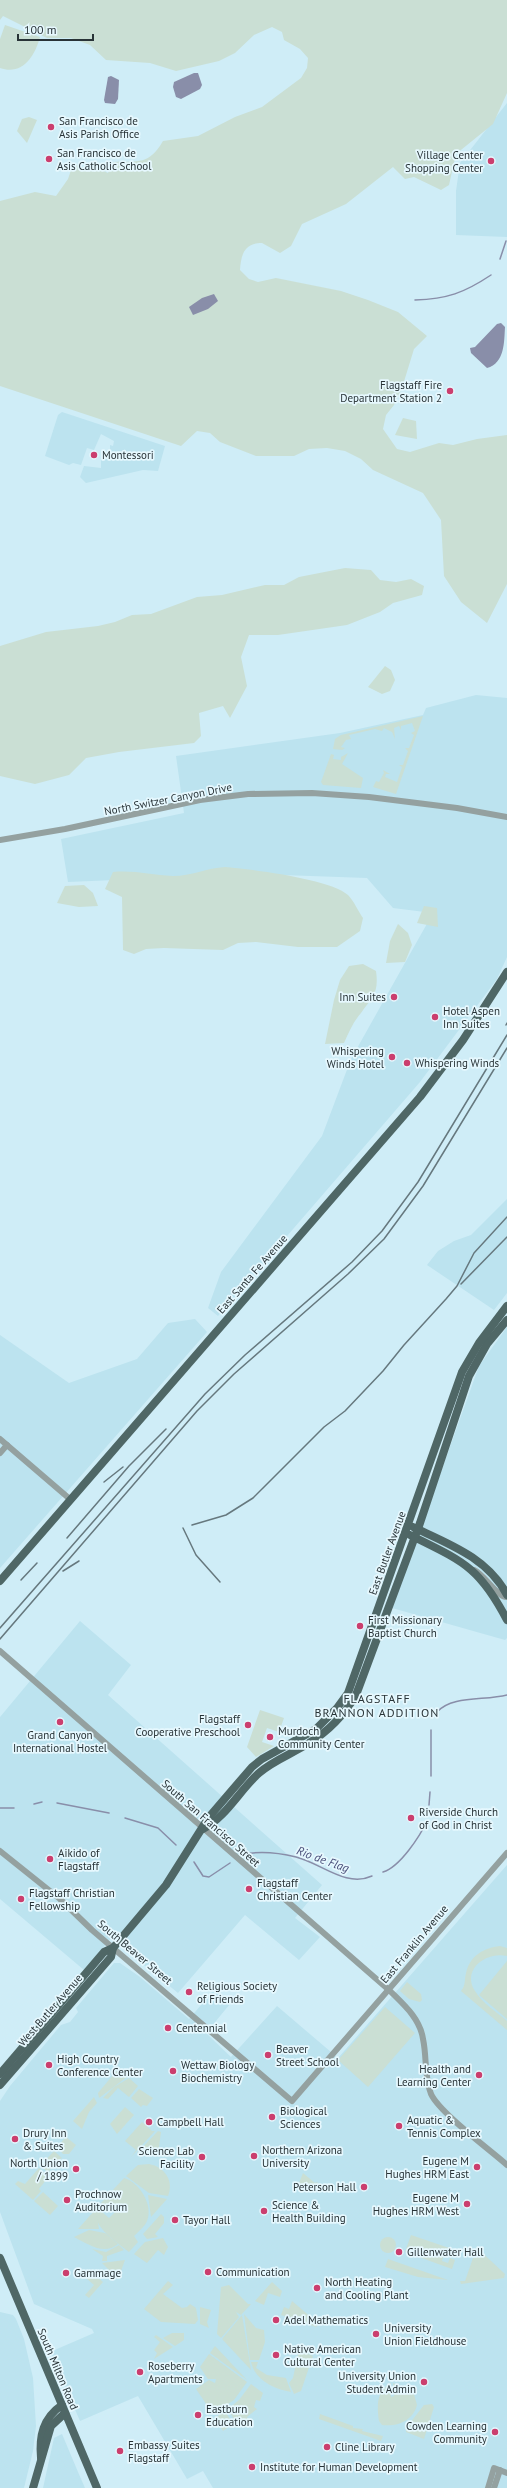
<svg xmlns="http://www.w3.org/2000/svg" width="507" height="2488" font-family="'PT Sans',sans-serif">
<style>
.built{fill:#bce3ef}
.green{fill:#cadfd4}
.water{fill:#898ea9}
.lines{fill:none;stroke-linecap:round;stroke-linejoin:round}
.stream{stroke:#898ea9;stroke-width:1.5}
.minor{stroke:#94a1a0;stroke-width:6}
.major{stroke:#4f6766;stroke-width:8}
.rail{stroke:#66787e;stroke-width:1.5}
.poi-dot{fill:#cb3e6e;stroke:#e6f8fe;stroke-width:1.5}
.labels{text-anchor:middle;dominant-baseline:central;stroke-width:3.5;stroke-linejoin:round;paint-order:stroke}
.poi-label{font-size:11px;fill:#283337;stroke:#e6f8fe;text-anchor:start}
.street-label{font-size:11px;fill:#283337;stroke:#e6f8fe}
.neighbourhood-label{font-size:12px;letter-spacing:1px;fill:#283337;stroke:#e6f8fe}
.water-label{font-size:12px;font-style:italic;fill:#4a4f7a;stroke:#e6f8fe}
</style>
<rect width="100%" height="100%" fill="#cfedf7"/>
<g class="built">
<polygon points="507,103 507,237 456,235 456,191 460,163"/>
<polygon points="62,412 165,446 158,471 143,470 86,483 80,477 84,466 101,468 101,460 103,461 105,456 102,452 110,455 110,445 113,446 114,441 101,434 94,450 87,448 81,465 73,463 69,465 45,456 58,415"/>
<polygon points="476,695 507,698 507,957 497,979 420,1082 218,1316 208,1308 221,1272 322,1136 351,1059 433,913 393,908 367,878 254,874 68,882 61,839 184,813 176,756 340,733 423,715 426,708"/>
<polygon points="507,1199 507,1293 494,1310 427,1265 438,1251 454,1241 471,1235"/>
<polygon points="195,1319 207,1332 0,1568 0,1335 69,1383 137,1359 168,1323"/>
<polygon points="507,1327 507,1638 505,1640 392,1608 479,1366"/>
<polygon points="80,1621 131,1665 108,1695 322,1885 295,1918 320,1937 299,1960 245,1915 178,1993 111,1938 84,1970 0,1899 0,1717"/>
<polygon points="507,1865 507,2488 213,2488 203,2471 187,2479 138,2396 80,2421 50,2352 94,2333 92,2329 34,2304 0,2212 0,2101 10,2086 61,2025 70,2022 78,2012 76,2008 114,1963 120,1963 140,1977 189,2019 214,1990 230,2004 206,2033 231,2057 277,2006 338,2058"/>
<polygon points="0,2312 13,2315 16,2319 24,2339 33,2378 36,2426 33,2451 24,2488 0,2488"/>
<polygon points="62,2434 78,2472 85,2488 43,2488 54,2438"/>
</g>
<g class="green">
<path d="M0 0H507V93L493 124 456 154 449 185 441 190 414 177 405 179 393 167 346 204 302 224 291 246 280 253 262 243C244 243 241 255 240 270L249 279 258 282 276 278 341 291 368 300 398 312 427 336 414 349 402 388 394 405 386 415 383 429 397 449 410 452 439 443 453 445 477 439 507 435V584L487 623 461 602 444 576 441 520 423 493 373 470 361 459 345 451 327 448 309 449 294 456H256L220 442 210 433 197 431 181 446 0 386V201L35 192 56 196 68 179 73 164 86 168 89 164 108 173 113 162C139 161 149 165 163 141L198 136 235 117 262 107 301 78 307 68 308 58 300 49 284 40 282 32 272 27 254 35 235 53 219 61 176 71 150 63 106 60 90 45 71 38H47L3 16 0 20Z"/>
<path d="M5 25 40 37C35 56 22 76 0 68V39Z"/>
<polygon points="29,117 37,120 27,143 17,131 22,119"/>
<polygon points="403,418 416,421 417,439 395,435"/>
<polygon points="345,568 371,570 380,580 396,582 411,579 424,586 422,595 393,603 380,612 347,625 278,635 249,635 241,657 247,686 230,718 223,706 199,713 201,736 194,743 119,752 86,758 69,775 35,784 0,776 0,646 46,632 98,626 115,622 132,615 151,614 197,597 222,595 265,585 284,585 299,577"/>
<polygon points="385,666 391,670 395,680 390,691 382,694 368,687"/>
<polygon points="423,716 396,794 373,787 376,781 379,782 384,773 383,770 390,774 386,774 385,777 397,782 402,767 399,765 403,765 408,751 405,748 409,748 414,735 411,733 415,731 412,723 401,726 401,730 399,726 394,728 395,739 392,732 384,728 382,731 375,729 349,735 351,739 346,740 341,747 345,748 342,750 333,749 335,739 341,735"/>
<polygon points="348,753 342,764 363,778 361,788 323,785 321,782 331,754 334,755 333,759 341,760 341,757"/>
<path d="M225 867C250 869 331 879 348 895 354 901 358 911 363 918L360 931 337 947H298L256 942 238 943 223 950 164 948 146 949 134 954 123 950 122 897 105 889 113 872C134 870 152 875 173 876 191 876 207 868 225 867Z"/>
<polygon points="84,885 93,893 98,906 79,907 57,903 65,886"/>
<polygon points="424,906 437,908 438,927 417,923"/>
<polygon points="398,924 408,933 412,945 405,962 386,963 390,941"/>
<path d="M363 964 376 971C379 993 373 996 361 1013 353 1022 349 1032 344 1043L325 1044 334 1000 340 980 349 966Z"/>
<polygon points="260,1710 284,1718 279,1732 267,1728 262,1742 274,1746 256,1757 247,1747"/>
<path d="M500 1946 507 1948V1956C487 1951 461 1969 475 1991 482 2003 497 2012 507 2021V2030L461 1991C466 1985 464 1981 466 1973 470 1956 483 1948 500 1946Z"/>
<polygon points="507,1961 507,2019 479,1995"/>
<polygon points="407,1982 421,1994 422,2000 420,2002 409,1999 400,1991"/>
<polygon points="385,2007 415,2033 368,2087 338,2060"/>
<polygon points="118,2069 127,2077 99,2098 98,2093"/>
<polygon points="129,2078 138,2086 129,2097 118,2088 108,2099 103,2098 114,2087"/>
<polygon points="139,2089 153,2098 147,2106 143,2105 141,2107 131,2098"/>
<polygon points="94,2097 97,2103 89,2112 82,2129 73,2121"/>
<polygon points="125,2107 134,2115 117,2134 110,2124"/>
<polygon points="142,2122 152,2131 155,2131 131,2157 136,2150 125,2141"/>
<polygon points="158,2131 161,2132 158,2154 137,2153"/>
<polygon points="66,2137 76,2145 69,2154 63,2154 57,2147"/>
<polygon points="54,2151 62,2158 52,2163 49,2173 40,2166"/>
<path d="M149 2164C165 2167 174 2181 168 2196L149 2193 126 2176 138 2165Z"/>
<polygon points="39,2168 46,2174 46,2180 39,2189 41,2191 33,2200 15,2184 18,2181 25,2184"/>
<polygon points="303,2173 315,2183 317,2182 319,2185 315,2189 299,2190 303,2186 299,2183"/>
<path d="M124 2178C139 2182 154 2205 147 2221 145 2226 138 2232 134 2236L138 2242 129 2252C118 2243 84 2222 100 2205L104 2209 102 2212 109 2218 115 2212 108 2205 106 2208 101 2203Z"/>
<polygon points="43,2192 58,2206 50,2215 34,2201"/>
<polygon points="148,2195 167,2199 151,2217"/>
<polygon points="96,2211 99,2229 78,2229 95,2210"/>
<polygon points="161,2214 164,2217 164,2223 155,2234 158,2237 147,2239 143,2234"/>
<path d="M89 2230 105 2233 118 2244C104 2256 88 2244 74 2237Z"/>
<polygon points="411,2235 458,2251 456,2257 451,2256 450,2252 445,2251 442,2261 448,2263 450,2258 455,2260 452,2269 405,2252"/>
<circle cx="388" cy="2245" r="8"/>
<polygon points="163,2238 168,2247 164,2255 158,2250 147,2263 134,2254 145,2242"/>
<polygon points="119,2245 124,2250 107,2256 107,2261 102,2261 103,2256 92,2249 106,2252"/>
<polygon points="476,2247 505,2274 504,2278 461,2284 460,2281 465,2281 473,2258 476,2258"/>
<polygon points="388,2259 448,2280 418,2277 385,2267"/>
<polygon points="125,2260 118,2279 102,2263"/>
<polygon points="86,2273 91,2277 96,2276 103,2282 89,2298 85,2295 94,2285 86,2278"/>
<polygon points="168,2281 173,2285 163,2294 182,2308 187,2307 190,2304 196,2308 198,2320 195,2324 161,2322 144,2309"/>
<polygon points="272,2282 282,2291 280,2297 268,2293 264,2305 255,2301"/>
<polygon points="229,2285 248,2304 251,2304 241,2315 236,2312 239,2317 221,2338 217,2334 221,2287"/>
<polygon points="292,2301 319,2324 316,2327 281,2315 284,2307 289,2309"/>
<polygon points="200,2307 211,2310 207,2322 209,2328 200,2324"/>
<polygon points="244,2314 256,2328 264,2330 265,2342 259,2360 250,2360"/>
<polygon points="242,2315 251,2370 222,2339"/>
<polygon points="172,2333 184,2333 184,2340 175,2346 163,2338"/>
<polygon points="156,2335 173,2347 154,2359 157,2353 154,2350 160,2342 154,2337"/>
<polygon points="215,2346 247,2380 210,2353"/>
<polygon points="303,2352 313,2356 301,2391 294,2394 289,2383 293,2378 298,2354"/>
<polygon points="209,2354 247,2382 234,2400 213,2414 196,2389 209,2380 215,2383 216,2379 208,2379 200,2367"/>
<path d="M251 2362H258L256 2368 267 2375 286 2378 291 2392C273 2389 255 2380 251 2362Z"/>
<path d="M391 2383V2397L394 2396 393 2383 414 2394 417 2405C413 2421 397 2427 382 2425L379 2421C377 2405 376 2392 391 2383Z"/>
<polygon points="251,2384 263,2393 260,2401 256,2400 254,2407 257,2409 247,2417 248,2420 238,2426 228,2409 239,2400"/>
<polygon points="432,2404 434,2407 424,2439 406,2432 406,2428 424,2405"/>
<polygon points="225,2411 233,2424 223,2431 215,2418"/>
<polygon points="320,2414 353,2426 353,2428 363,2429 362,2431 383,2436 381,2441 319,2419"/>
</g>
<g class="water">
<polygon points="194,73 198,73 202,85 200,89 181,99 176,97 173,87 174,82"/>
<polygon points="111,76 119,80 118,99 115,104 105,103 104,100 108,77"/>
<polygon points="214,294 218,301 208,309 193,315 189,307 202,298"/>
<path d="M501 323 505 327C504 342 505 363 487 368L471 353 470 348 475 347 497 324Z"/>
</g>
<g class="lines">
<g class="stream">
<polyline points="500,259 506,241"/>
<path d="M415 300C447 299 464 293 491 275"/>
<path d="M437 1712C452 1695 485 1701 507 1695"/>
<polyline points="431,1776 431,1730"/>
<polyline points="57,1803 109,1813"/>
<polyline points="34,1804 42,1802"/>
<polyline points="429,1805 430,1792"/>
<polyline points="0,1808 14,1808"/>
<polyline points="125,1818 158,1828 176,1845"/>
<path d="M244 1854C261 1851 280 1853 296 1857 321 1863 346 1888 372 1876"/>
<polyline points="194,1862 203,1876 209,1877 230,1863"/>
<path d="M383 1872C400 1867 420 1836 427 1821"/>
</g>
<g class="minor">
<polyline points="0,840 65,829 200,800 248,794 312,793 369,797 457,808 507,817"/>
<polyline points="0,1439 71,1500"/>
<polyline points="0,1453 7,1445"/>
<path d="M474 1570C485 1575 498 1598 507 1597"/>
<path d="M0 1651 389 1990C403 2004 420 2018 423 2039 427 2057 424 2076 431 2094 440 2113 489 2149 507 2165"/>
<polyline points="0,1851 60,1899 92,1930 292,2101 507,1853"/>
<polyline points="488,2488 494,2468 507,2473"/>
<polyline points="494,2488 500,2470"/>
</g>
<g class="major">
<path d="M413 1527C449 1544 488 1558 507 1595"/>
<path d="M410 1535C462 1561 479 1566 507 1620"/>
<polyline points="0,1581 420,1097 463,1040 507,972"/>
<path d="M203 1829C227 1816 239 1791 259 1773 274 1760 292 1754 309 1743 329 1731 344 1715 356 1695L420 1523 469 1376 487 1344 507 1320"/>
<polyline points="0,2074 104,1952 113,1948 166,1885 209,1817 252,1767 262,1759 316,1729 337,1708 348,1693 462,1372 479,1343 507,1306"/>
<polyline points="0,2085 111,1957 113,1948"/>
<polyline points="0,2258 97,2488"/>
<path d="M41 2458C39 2436 43 2418 62 2405"/>
<polyline points="33,2488 51,2426 65,2413"/>
</g>
<g class="rail">
<polyline points="506,1025 507,1023"/>
<polyline points="461,1284 507,1237"/>
<polyline points="104,1482 123,1467"/>
<polyline points="192,1525 226,1515 253,1498 324,1427 345,1411 383,1371 404,1345 446,1299 457,1286 474,1253 507,1217"/>
<polyline points="183,1528 196,1555 220,1582"/>
<polyline points="67,1538 129,1466 166,1429"/>
<polyline points="63,1571 79,1561"/>
<polyline points="21,1580 37,1563"/>
<polyline points="0,1628 205,1394 245,1355 352,1262 382,1231 418,1182 507,1035"/>
<polyline points="0,1639 197,1411 234,1374 348,1274 384,1239 423,1186 507,1048"/>
</g>
</g>
<g class="poi-dot">
<circle cx="51" cy="127" r="4"/>
<circle cx="49" cy="159" r="4"/>
<circle cx="491" cy="161" r="4"/>
<circle cx="450" cy="391" r="4"/>
<circle cx="94" cy="455" r="4"/>
<circle cx="394" cy="997" r="4"/>
<circle cx="435" cy="1017" r="4"/>
<circle cx="392" cy="1057" r="4"/>
<circle cx="407" cy="1063" r="4"/>
<circle cx="360" cy="1626" r="4"/>
<circle cx="60" cy="1722" r="4"/>
<circle cx="248" cy="1725" r="4"/>
<circle cx="270" cy="1737" r="4"/>
<circle cx="411" cy="1818" r="4"/>
<circle cx="50" cy="1859" r="4"/>
<circle cx="249" cy="1889" r="4"/>
<circle cx="21" cy="1899" r="4"/>
<circle cx="189" cy="1992" r="4"/>
<circle cx="168" cy="2028" r="4"/>
<circle cx="268" cy="2055" r="4"/>
<circle cx="49" cy="2065" r="4"/>
<circle cx="173" cy="2071" r="4"/>
<circle cx="479" cy="2075" r="4"/>
<circle cx="272" cy="2117" r="4"/>
<circle cx="149" cy="2122" r="4"/>
<circle cx="399" cy="2126" r="4"/>
<circle cx="15" cy="2139" r="4"/>
<circle cx="254" cy="2156" r="4"/>
<circle cx="202" cy="2157" r="4"/>
<circle cx="477" cy="2167" r="4"/>
<circle cx="76" cy="2169" r="4"/>
<circle cx="364" cy="2187" r="4"/>
<circle cx="67" cy="2200" r="4"/>
<circle cx="467" cy="2204" r="4"/>
<circle cx="264" cy="2211" r="4"/>
<circle cx="175" cy="2220" r="4"/>
<circle cx="399" cy="2252" r="4"/>
<circle cx="208" cy="2272" r="4"/>
<circle cx="66" cy="2273" r="4"/>
<circle cx="317" cy="2288" r="4"/>
<circle cx="276" cy="2320" r="4"/>
<circle cx="376" cy="2334" r="4"/>
<circle cx="276" cy="2355" r="4"/>
<circle cx="140" cy="2372" r="4"/>
<circle cx="424" cy="2382" r="4"/>
<circle cx="198" cy="2415" r="4"/>
<circle cx="495" cy="2432" r="4"/>
<circle cx="327" cy="2447" r="4"/>
<circle cx="120" cy="2451" r="4"/>
<circle cx="252" cy="2467" r="4"/>
</g>
<g class="labels">
<g class="poi-label">
<text x="59" y="121">San Francisco de<tspan x="59" dy="13">Asis Parish Office</tspan></text>
<text x="57" y="153">San Francisco de<tspan x="57" dy="13">Asis Catholic School</tspan></text>
<text x="483" y="155" text-anchor="end">Village Center<tspan x="483" dy="13">Shopping Center</tspan></text>
<text x="442" y="385" text-anchor="end">Flagstaff Fire<tspan x="442" dy="13">Department Station 2</tspan></text>
<text x="102" y="455">Montessori</text>
<text x="386" y="997" text-anchor="end">Inn Suites</text>
<text x="443" y="1011">Hotel Aspen<tspan x="443" dy="13">Inn Suites</tspan></text>
<text x="384" y="1051" text-anchor="end">Whispering<tspan x="384" dy="13">Winds Hotel</tspan></text>
<text x="415" y="1063">Whispering Winds</text>
<text x="368" y="1620">First Missionary<tspan x="368" dy="13">Baptist Church</tspan></text>
<text x="240" y="1719" text-anchor="end">Flagstaff<tspan x="240" dy="13">Cooperative Preschool</tspan></text>
<text x="278" y="1731">Murdoch<tspan x="278" dy="13">Community Center</tspan></text>
<text x="60" y="1735" text-anchor="middle">Grand Canyon<tspan x="60" dy="13">International Hostel</tspan></text>
<text x="419" y="1812">Riverside Church<tspan x="419" dy="13">of God in Christ</tspan></text>
<text x="58" y="1853">Aikido of<tspan x="58" dy="13">Flagstaff</tspan></text>
<text x="257" y="1883">Flagstaff<tspan x="257" dy="13">Christian Center</tspan></text>
<text x="29" y="1893">Flagstaff Christian<tspan x="29" dy="13">Fellowship</tspan></text>
<text x="197" y="1986">Religious Society<tspan x="197" dy="13">of Friends</tspan></text>
<text x="176" y="2028">Centennial</text>
<text x="276" y="2049">Beaver<tspan x="276" dy="13">Street School</tspan></text>
<text x="57" y="2059">High Country<tspan x="57" dy="13">Conference Center</tspan></text>
<text x="181" y="2065">Wettaw Biology<tspan x="181" dy="13">Biochemistry</tspan></text>
<text x="471" y="2069" text-anchor="end">Health and<tspan x="471" dy="13">Learning Center</tspan></text>
<text x="280" y="2111">Biological<tspan x="280" dy="13">Sciences</tspan></text>
<text x="407" y="2120">Aquatic &amp;<tspan x="407" dy="13">Tennis Complex</tspan></text>
<text x="157" y="2122">Campbell Hall</text>
<text x="23" y="2133">Drury Inn<tspan x="23" dy="13">&amp; Suites</tspan></text>
<text x="262" y="2150">Northern Arizona<tspan x="262" dy="13">University</tspan></text>
<text x="194" y="2151" text-anchor="end">Science Lab<tspan x="194" dy="13">Facility</tspan></text>
<text x="469" y="2161" text-anchor="end">Eugene M<tspan x="469" dy="13">Hughes HRM East</tspan></text>
<text x="68" y="2163" text-anchor="end">North Union<tspan x="68" dy="13">/ 1899</tspan></text>
<text x="356" y="2187" text-anchor="end">Peterson Hall</text>
<text x="75" y="2194">Prochnow<tspan x="75" dy="13">Auditorium</tspan></text>
<text x="459" y="2198" text-anchor="end">Eugene M<tspan x="459" dy="13">Hughes HRM West</tspan></text>
<text x="272" y="2205">Science &amp;<tspan x="272" dy="13">Health Building</tspan></text>
<text x="183" y="2220">Tayor Hall</text>
<text x="407" y="2252">Gillenwater Hall</text>
<text x="216" y="2272">Communication</text>
<text x="74" y="2273">Gammage</text>
<text x="325" y="2282">North Heating<tspan x="325" dy="13">and Cooling Plant</tspan></text>
<text x="284" y="2320">Adel Mathematics</text>
<text x="384" y="2328">University<tspan x="384" dy="13">Union Fieldhouse</tspan></text>
<text x="284" y="2349">Native American<tspan x="284" dy="13">Cultural Center</tspan></text>
<text x="148" y="2366">Roseberry<tspan x="148" dy="13">Apartments</tspan></text>
<text x="416" y="2376" text-anchor="end">University Union<tspan x="416" dy="13">Student Admin</tspan></text>
<text x="206" y="2409">Eastburn<tspan x="206" dy="13">Education</tspan></text>
<text x="487" y="2426" text-anchor="end">Cowden Learning<tspan x="487" dy="13">Community</tspan></text>
<text x="128" y="2445">Embassy Suites<tspan x="128" dy="13">Flagstaff</tspan></text>
<text x="335" y="2447">Cline Library</text>
<text x="260" y="2467">Institute for Human Development</text>
</g>
<g class="street-label">
<text transform="translate(168 799) rotate(-11)">North Switzer Canyon Drive</text>
<text transform="translate(252 1274) rotate(-49)">East Santa Fe Avenue</text>
<text transform="translate(387 1553) rotate(-70)">East Butler Avenue</text>
<text transform="translate(211 1823) rotate(41)">South San Francisco Street</text>
<text transform="translate(414 1944) rotate(-50)">East Franklin Avenue</text>
<text transform="translate(135 1952) rotate(40)">South Beaver Street</text>
<text transform="translate(50 2010) rotate(-49)">West Butler Avenue</text>
<text transform="translate(58 2369) rotate(67)">South Milton Road</text>
</g>
<g class="neighbourhood-label">
<text x="377" y="1698">FLAGSTAFF<tspan x="377" dy="14">BRANNON ADDITION</tspan></text>
</g>
<g class="water-label">
<text transform="translate(323 1859) rotate(20)">Rio de Flag</text>
</g>
</g>
<path d="M18 34v6h75v-6" fill="none" stroke="#283337" stroke-width="2"/>
<text x="24" y="34" font-size="12" fill="#283337" stroke="#e6f8fe" stroke-width="3" paint-order="stroke">100 m</text>
</svg>
